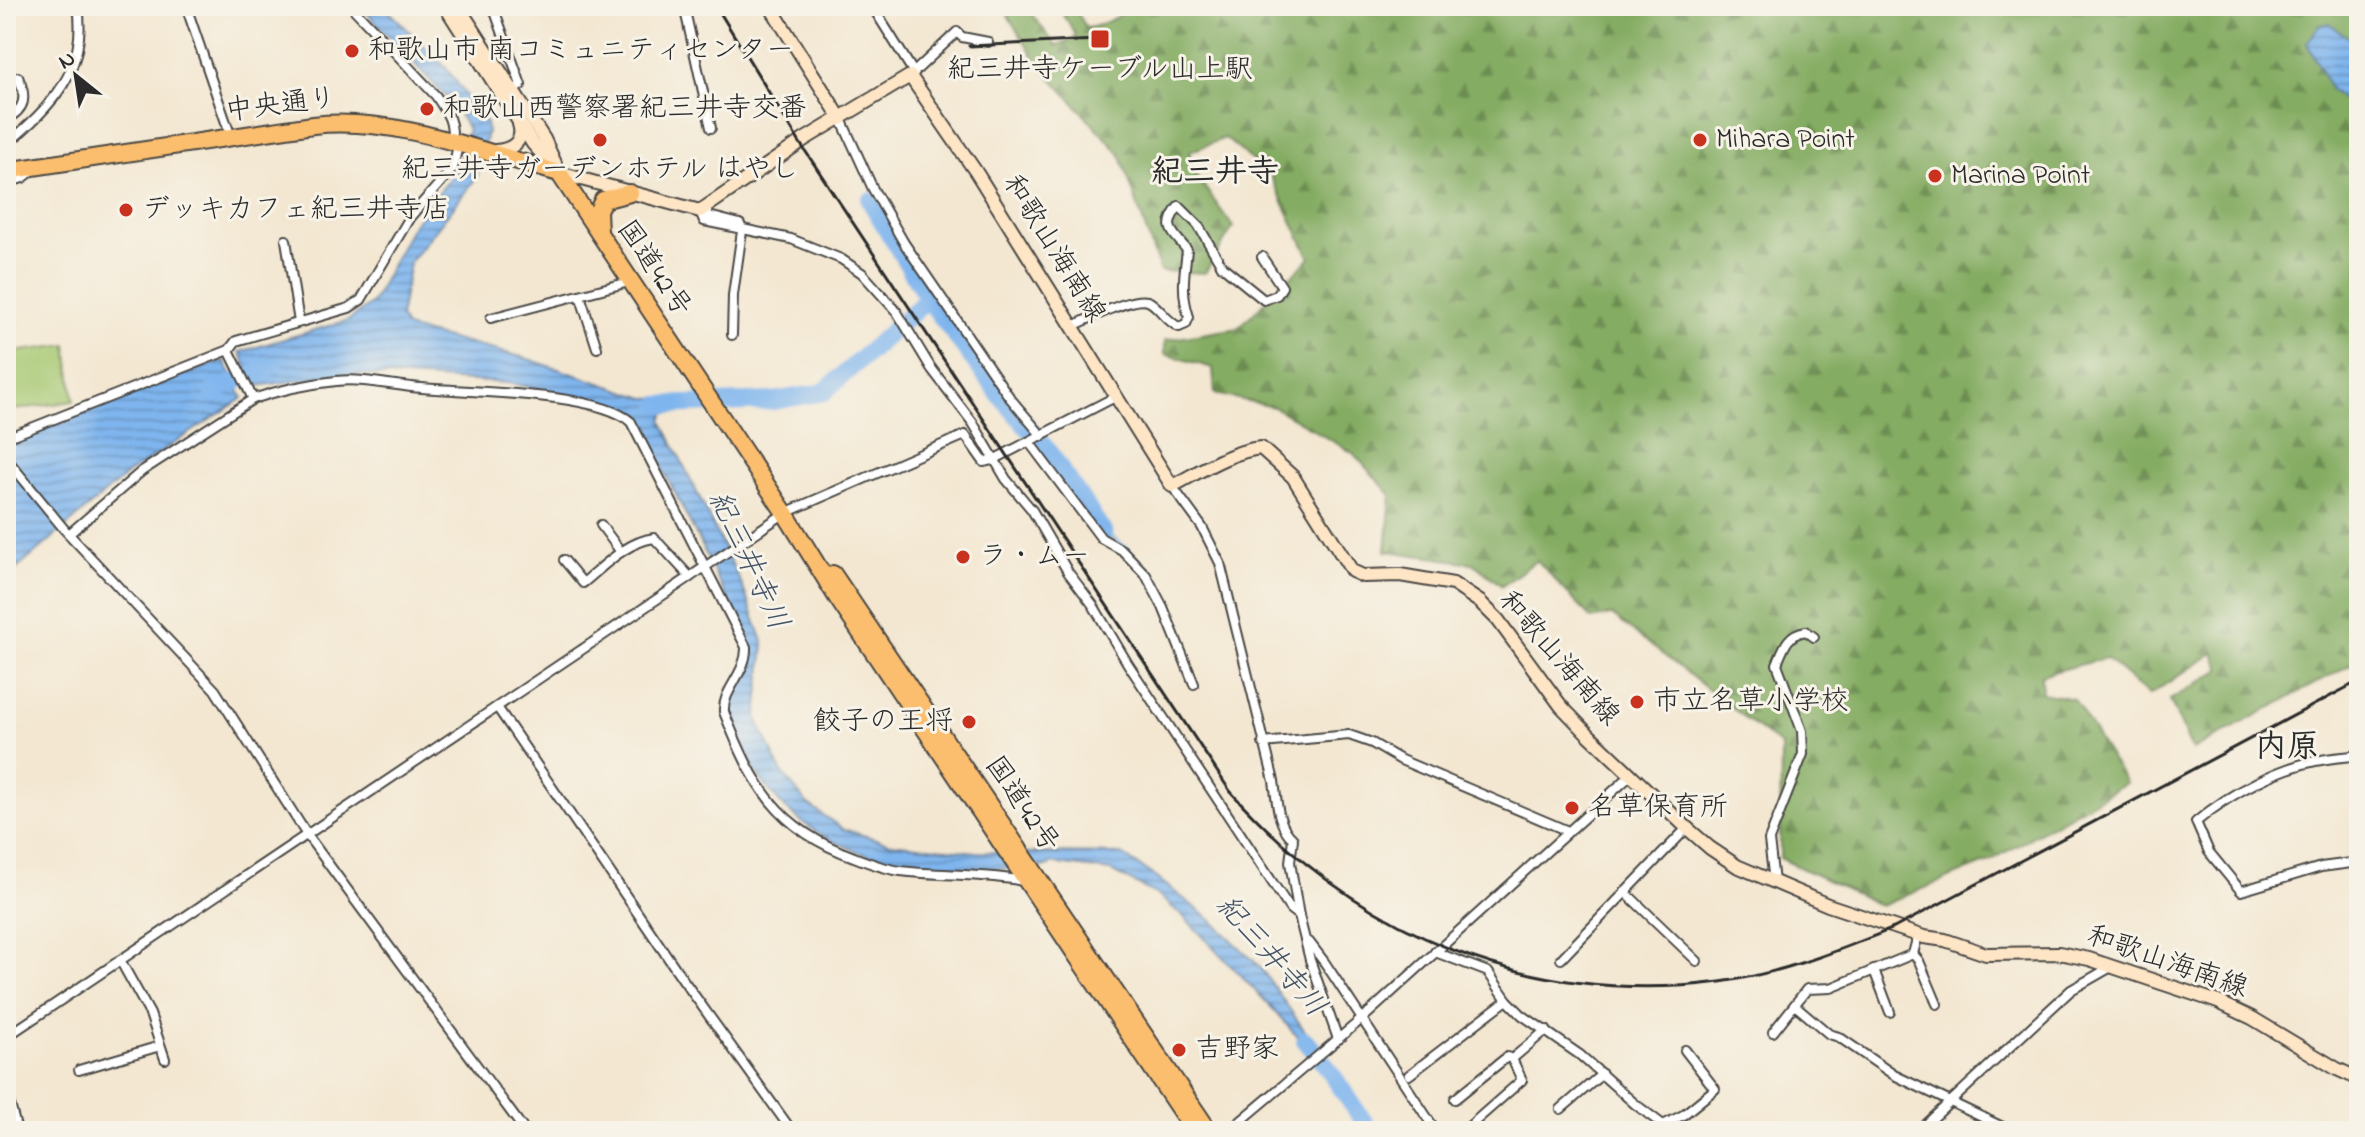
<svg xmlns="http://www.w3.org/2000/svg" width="2365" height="1137" font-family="'Indie Flower','Klee One',sans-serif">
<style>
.forest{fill:url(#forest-firs);stroke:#586c46;stroke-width:2}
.pitch{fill:#a5c76f;stroke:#68794d;stroke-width:2}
.water{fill:url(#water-rules);stroke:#55708c;stroke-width:2}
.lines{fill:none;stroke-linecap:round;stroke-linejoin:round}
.stream{stroke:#7fb5ee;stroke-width:3}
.river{stroke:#7fb5ee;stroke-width:18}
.street-casing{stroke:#494744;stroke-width:12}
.secondary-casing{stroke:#494744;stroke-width:16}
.highway-casing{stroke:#494744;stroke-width:20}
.street{stroke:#fff;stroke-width:8}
.secondary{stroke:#fde5c5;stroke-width:12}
.highway{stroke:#fbbe6e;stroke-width:16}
.rail{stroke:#2b2b2b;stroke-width:3}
.poi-dot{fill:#c8321e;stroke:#f7f3e8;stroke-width:3}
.labels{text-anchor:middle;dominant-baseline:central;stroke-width:6;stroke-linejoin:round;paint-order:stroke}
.poi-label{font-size:28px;fill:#2b2b2b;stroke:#f7f3e8;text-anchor:start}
.street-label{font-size:28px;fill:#2b2b2b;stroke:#f7f3e8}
.water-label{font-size:30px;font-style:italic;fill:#445466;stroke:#f7f3e8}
.quarter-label{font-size:32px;font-weight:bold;fill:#2b2b2b;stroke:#f7f3e8}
</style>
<defs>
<pattern id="forest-firs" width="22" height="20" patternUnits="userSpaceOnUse" patternTransform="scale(2)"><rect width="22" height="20" fill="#84ac62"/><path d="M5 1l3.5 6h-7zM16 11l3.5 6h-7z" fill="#6c8c51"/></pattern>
<pattern id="water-rules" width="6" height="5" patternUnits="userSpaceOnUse" patternTransform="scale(2)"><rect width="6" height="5" fill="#7fb5ee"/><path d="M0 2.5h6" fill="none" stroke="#6893c1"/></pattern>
</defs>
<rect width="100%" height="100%" fill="#f7f3e8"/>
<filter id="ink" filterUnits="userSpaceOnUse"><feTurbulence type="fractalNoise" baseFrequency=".0125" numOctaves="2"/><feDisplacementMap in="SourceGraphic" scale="16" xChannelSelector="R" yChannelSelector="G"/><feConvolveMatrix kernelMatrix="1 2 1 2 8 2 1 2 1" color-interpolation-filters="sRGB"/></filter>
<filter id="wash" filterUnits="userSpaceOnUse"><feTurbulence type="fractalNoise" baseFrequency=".006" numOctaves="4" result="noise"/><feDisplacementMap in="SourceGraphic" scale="32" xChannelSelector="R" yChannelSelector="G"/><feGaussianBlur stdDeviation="1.8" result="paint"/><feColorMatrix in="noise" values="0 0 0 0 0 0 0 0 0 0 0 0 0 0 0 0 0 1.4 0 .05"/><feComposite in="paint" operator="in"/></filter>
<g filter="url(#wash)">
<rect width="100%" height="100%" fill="#f3e7d1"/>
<path class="forest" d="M1016 6H1026L1056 46 1073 39 1076 35 1058 6H1074L1086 28C1099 27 1121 17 1128 6H2359V660L2192 750 2170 700 2221 669 2214 653 2149 695 2106 658 2041 675 2042 693 2074 699 2126 783 1988 862 1881 906 1780 858 1781 746 1612 615 1591 619 1537 560 1502 586 1473 563 1386 551 1391 495 1353 453 1274 407 1215 394 1213 368 1165 354V340L1238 328 1310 258 1270 175 1225 138 1189 152 1196 175 1233 227 1205 273 1160 271 1120 154 1038 63 1008 16V11Z"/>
<polygon class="pitch" points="67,345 74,401 6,411 6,353"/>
<g class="water">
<path d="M360 6H384L447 69 486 123 487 132 477 177 410 262 400 317 406 328 522 357 645 398 680 397 685 411 665 413 662 421 741 583 764 644 757 719 781 771 807 804 843 829 889 843 976 852 1121 854 1157 878 1210 919 1260 967 1318 1050 1310 1052 1274 1010 1185 918 1158 895 1111 871 1051 863 1049 866C943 876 819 871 756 772 744 754 738 729 730 709L753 653 701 544 635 415 620 406 508 383 349 374 256 386 240 352 349 320 372 303 412 226 456 171 468 129 452 103Z"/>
<polygon points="2329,23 2359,46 2359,114 2331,90 2307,43 2319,26"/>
<polygon points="224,360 243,398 126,475 6,578 6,448 40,429"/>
</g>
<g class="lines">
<path class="stream" d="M1104 533C1150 556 1165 601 1184 646"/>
<g class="river">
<polyline points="870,201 928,299 1003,399 1050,453 1104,533"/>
<polyline points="213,391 274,365"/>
<polyline points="659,405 774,401 824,392 928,299"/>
<polyline points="1305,1040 1325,1064 1370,1131"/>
</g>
</g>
</g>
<g filter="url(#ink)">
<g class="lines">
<defs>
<g id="street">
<polyline points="196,6 187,9 231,137"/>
<path d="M351 6 436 96C446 111 455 123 451 142"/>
<polyline points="493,6 521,85 513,91"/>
<polyline points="684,6 711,128"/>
<polyline points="872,6 914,73"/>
<polyline points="910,76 957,32 962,37 988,42"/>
<path d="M6 119C26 109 27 97 18 77"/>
<polyline points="841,119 873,189 904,243 1010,398 1042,436"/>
<path d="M6 145C51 106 88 71 78 6"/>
<polyline points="6,183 23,178 32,171"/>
<polyline points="706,209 709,216 740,224 742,231 733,295 732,335"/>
<polyline points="700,211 704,221 791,239 841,259 862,273 897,312 931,368 973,423 1006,479 1032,510 1068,572 1093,605 1128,664 1290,909 1299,916"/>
<polyline points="286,240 299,322"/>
<polyline points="580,295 597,348"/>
<polyline points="491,318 629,282"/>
<path d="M1073 326C1089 319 1136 294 1150 302 1161 309 1167 322 1179 327L1186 324 1189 317C1181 293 1184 275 1187 250 1172 231 1162 228 1179 206L1198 225 1222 266 1264 300 1277 295 1282 287 1262 257"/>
<polyline points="229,350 253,399"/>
<polyline points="6,438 229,350 236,341 349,308 361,300 410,217 453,168 458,145"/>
<polyline points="1029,442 1101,538 1122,550 1146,575 1163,607 1194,684"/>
<polyline points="6,458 64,529 215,690 307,835 525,1131"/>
<path d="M1172 486 1202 527 1220 563 1274 781C1277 801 1277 825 1293 839L1290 862 1299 916 1310 960 1338 1039"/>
<polyline points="601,525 621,552"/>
<path d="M69 534 142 471 253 399C279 390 309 384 336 381 365 378 393 386 422 388 467 392 599 392 631 422L746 647C747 673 722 690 724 712 753 785 776 829 854 857 869 863 885 869 901 871 942 876 983 873 1024 881"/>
<path d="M564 560 583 583C604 566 626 542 654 538L690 577"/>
<polyline points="497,707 684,981 792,1131"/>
<polyline points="1263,743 1349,735 1372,743 1401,760 1568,831"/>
<path d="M2359 755C2348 757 2338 757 2327 759 2282 765 2230 793 2196 822L2209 852 2241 891 2321 867 2359 862"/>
<path d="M1774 882 1769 840 1803 754 1802 731 1777 664C1784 647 1787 634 1806 631L1814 637"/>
<polyline points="1625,892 1697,961"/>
<polyline points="1309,942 1325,963 1436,1131"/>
<polyline points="1435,952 1488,972 1507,1000 1522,1015 1580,1055 1635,1104 1671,1131"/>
<polyline points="1913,954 1919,961 1937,1004"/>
<polyline points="1561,959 1687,828"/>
<polyline points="120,960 150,1014 165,1059"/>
<polyline points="1874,970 1890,1012"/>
<polyline points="1796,1006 1829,1034 1839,1037 1894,1075 2011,1131"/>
<polyline points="1773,1032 1807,989 1831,988 1913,954 1918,935"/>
<polyline points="6,1040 12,1033 785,513 965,435 984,462 993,460 1117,396"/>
<polyline points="79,1070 160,1046"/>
<polyline points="1409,1075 1507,1000"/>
<polyline points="6,1089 17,1131"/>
<polyline points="1455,1099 1507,1057 1512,1059 1546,1030"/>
<polyline points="1561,1109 1602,1074"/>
<polyline points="1663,1125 1683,1115 1715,1089 1685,1050"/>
<polyline points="1229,1131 1363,1018 1631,775"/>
<polyline points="1464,1131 1522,1080 1512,1059"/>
<polyline points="1919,1131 2071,990 2111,967"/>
</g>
<g id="secondary">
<polyline points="445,6 533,144 559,173"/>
<polyline points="458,6 544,139 555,163"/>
<polyline points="770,6 841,119"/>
<path d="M495 151C511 150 525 142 519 124"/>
<path d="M559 173 700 211 805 139 910 76 976 172 1172 486C1199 472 1231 451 1261 448L1293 477 1352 571 1363 576 1400 575 1453 584 1480 602 1498 620 1561 706 1588 734 1687 828 1710 848 1737 866 1828 905 1924 937 1945 940 1986 954 2059 953 2089 959 2218 1002 2252 1018 2337 1069 2359 1079"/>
</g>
<g id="highway">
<path d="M6 171 313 125C397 116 478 151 559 173L785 513 838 599 1194 1131"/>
<polyline points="599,233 598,210 603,200 630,193"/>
<polyline points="833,574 1209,1131"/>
</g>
</defs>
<use href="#street" class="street-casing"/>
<use href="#secondary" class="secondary-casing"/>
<use href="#highway" class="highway-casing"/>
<use href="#street" class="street"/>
<use href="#secondary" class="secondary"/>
<use href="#highway" class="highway"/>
<g class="rail">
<path d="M716 6 800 143 1230 791C1357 933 1528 1007 1720 982 1781 974 1837 951 1894 928L2359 681"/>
<polyline points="969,46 1098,40"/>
</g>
</g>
</g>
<g class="poi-dot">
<rect x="1090" y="29" width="20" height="20" rx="4"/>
<circle cx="352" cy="51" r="8"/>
<circle cx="427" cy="109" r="8"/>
<circle cx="600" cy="140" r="8"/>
<circle cx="1700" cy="140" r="8"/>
<circle cx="1935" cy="176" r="8"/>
<circle cx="126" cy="210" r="8"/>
<circle cx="963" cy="557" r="8"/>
<circle cx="1637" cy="702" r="8"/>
<circle cx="969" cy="722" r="8"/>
<circle cx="1572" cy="808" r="8"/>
<circle cx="1179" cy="1050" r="8"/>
</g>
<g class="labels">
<g class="poi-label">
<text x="368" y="51">和歌山市 南コミュニティセンター</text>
<text x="1100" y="70" text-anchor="middle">紀三井寺ケーブル山上駅</text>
<text x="443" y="109">和歌山西警察署紀三井寺交番</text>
<text x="1716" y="140">Mihara Point</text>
<text x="600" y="170" text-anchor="middle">紀三井寺ガーデンホテル はやし</text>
<text x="1951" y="176">Marina Point</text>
<text x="142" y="210">デッキカフェ紀三井寺店</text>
<text x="979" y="557">ラ・ムー</text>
<text x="1653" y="702">市立名草小学校</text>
<text x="953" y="722" text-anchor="end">餃子の王将</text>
<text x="1588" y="808">名草保育所</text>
<text x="1195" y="1050">吉野家</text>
</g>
<g class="street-label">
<text transform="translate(281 106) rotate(-7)">中央通り</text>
<text transform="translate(1053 249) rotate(58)">和歌山海南線</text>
<text transform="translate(653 269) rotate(56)">国道42号</text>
<text transform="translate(1558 659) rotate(49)">和歌山海南線</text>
<text transform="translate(1021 805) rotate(56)">国道42号</text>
<text transform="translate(2167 963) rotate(19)">和歌山海南線</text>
</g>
<g class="water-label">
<text transform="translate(747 561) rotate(65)">紀三井寺川</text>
<text transform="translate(1270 957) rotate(49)">紀三井寺川</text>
</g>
<g class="quarter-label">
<text x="1215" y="173">紀三井寺</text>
<text x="2287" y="748">内原</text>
</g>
</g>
<rect width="2365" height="1137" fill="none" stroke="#f7f3e8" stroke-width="32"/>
<g transform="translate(76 76) rotate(330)" stroke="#f7f3e8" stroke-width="6" paint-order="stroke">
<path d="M0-6L14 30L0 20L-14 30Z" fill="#2b2b2b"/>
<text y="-12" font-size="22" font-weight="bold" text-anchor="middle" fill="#2b2b2b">N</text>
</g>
</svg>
